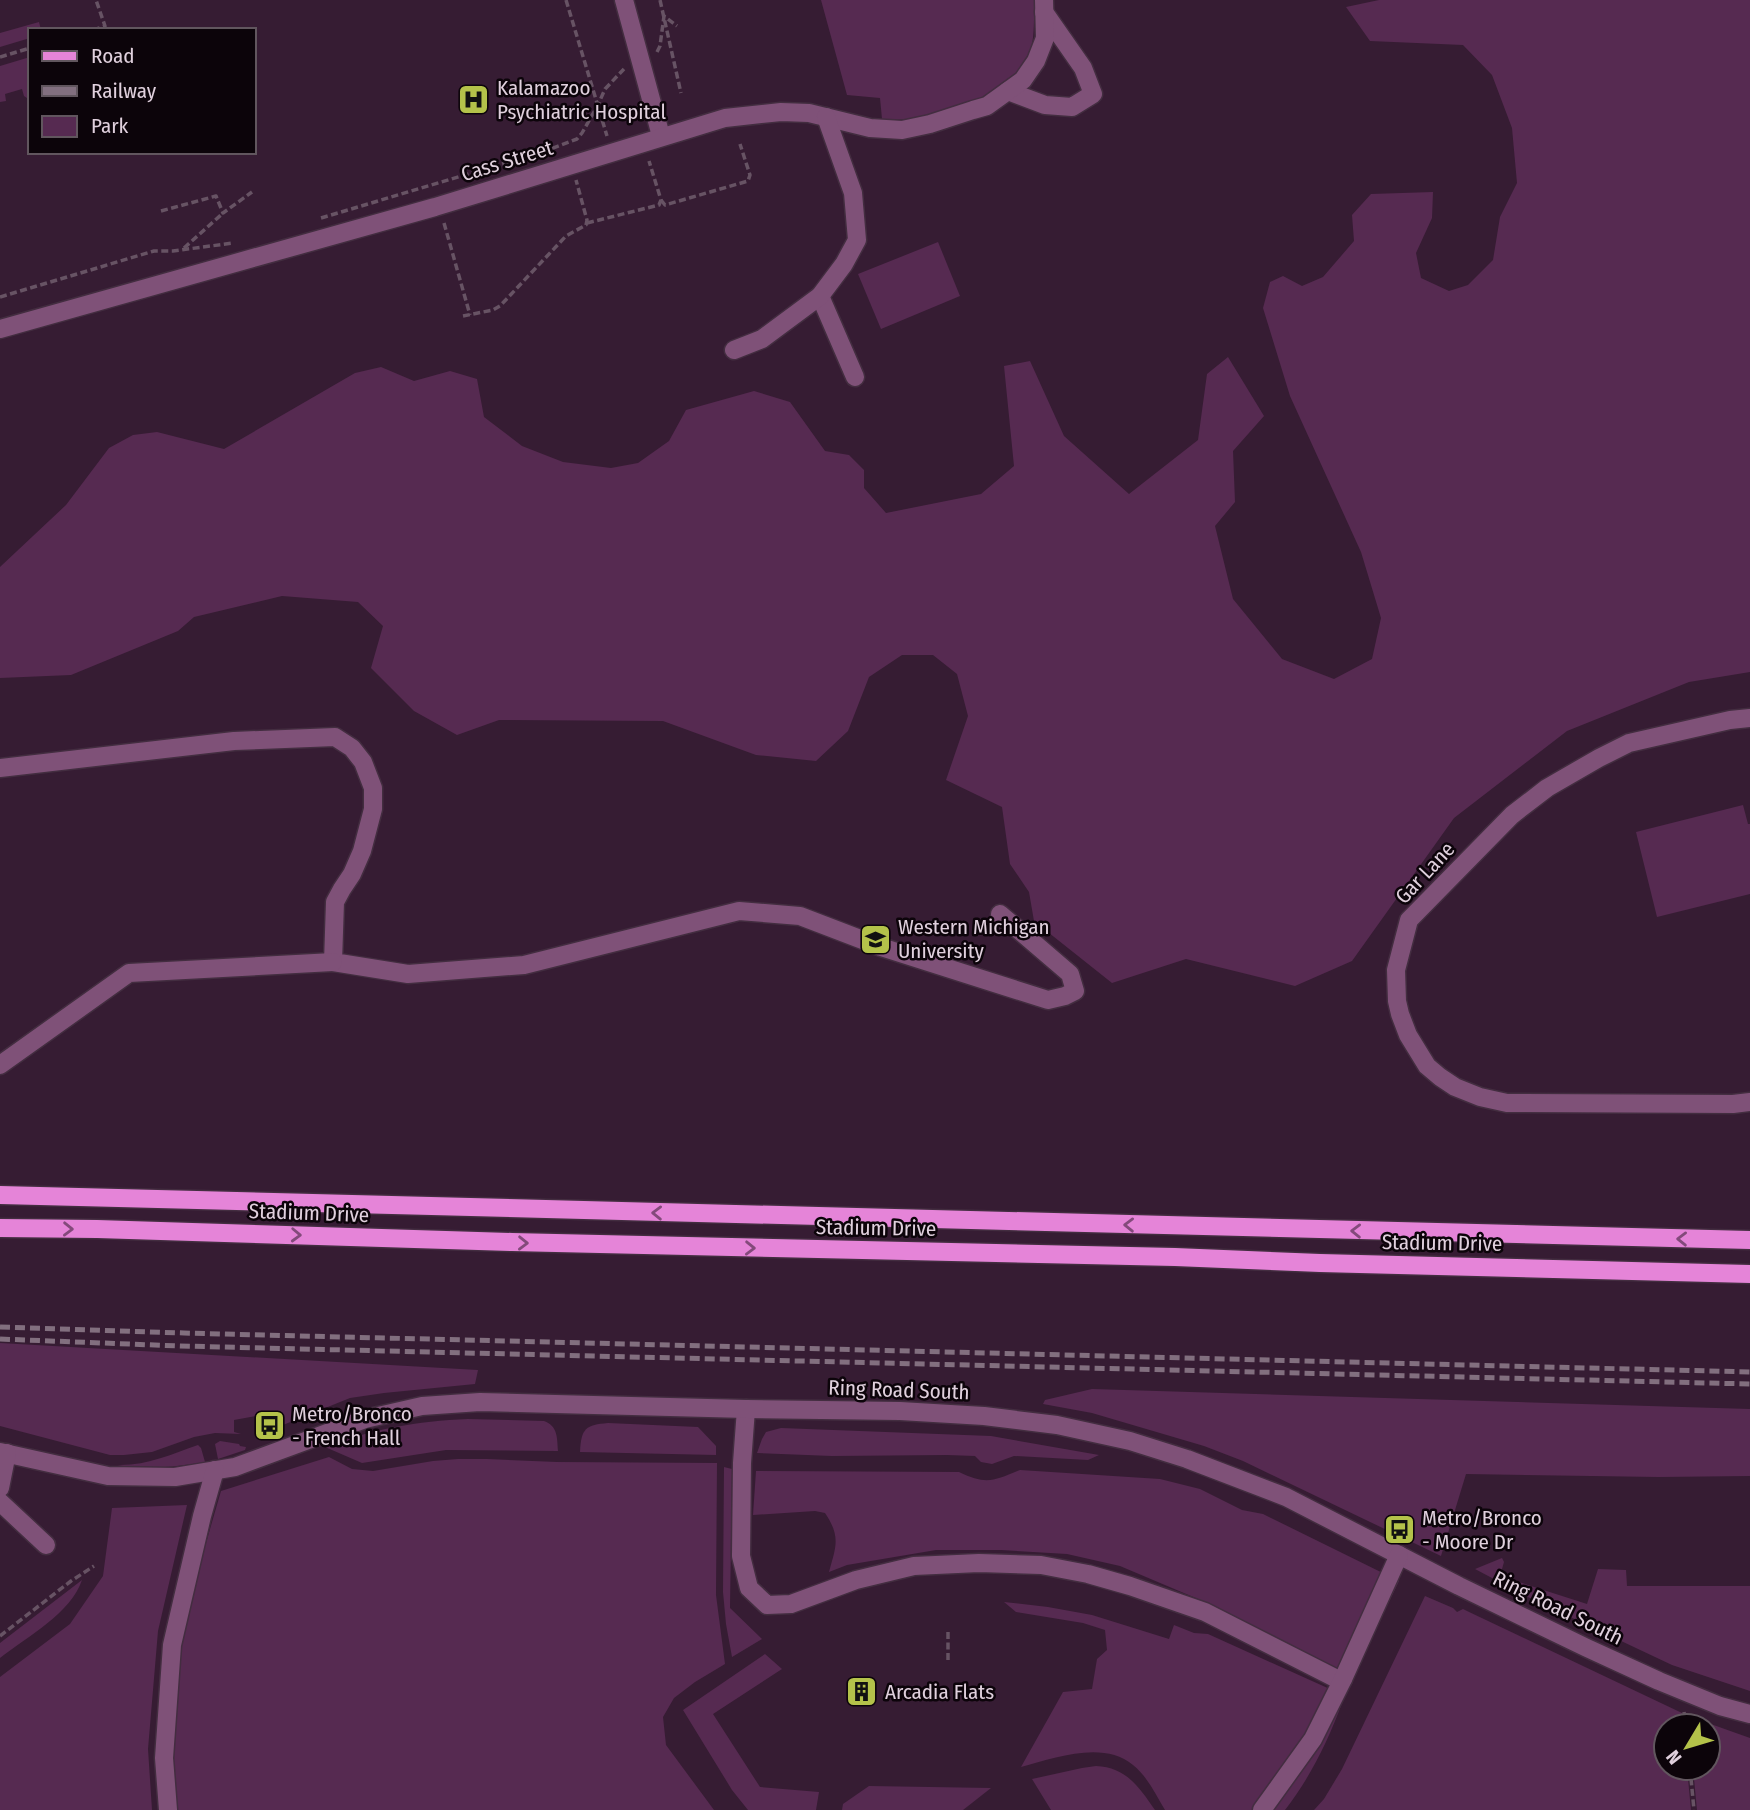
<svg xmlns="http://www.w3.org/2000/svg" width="1750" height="1810" font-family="'Fira Sans Condensed',sans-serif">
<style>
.built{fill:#361c33;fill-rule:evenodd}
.green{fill:#562a51}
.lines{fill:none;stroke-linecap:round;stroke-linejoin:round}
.minor-casing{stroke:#432d40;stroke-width:21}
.major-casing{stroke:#432d40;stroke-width:21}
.path{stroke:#675364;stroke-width:3.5;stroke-dasharray:7 3.5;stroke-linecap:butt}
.minor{stroke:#7f5178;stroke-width:18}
.major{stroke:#e584d8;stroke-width:18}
.rail{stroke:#826f7f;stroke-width:5;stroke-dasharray:10 5;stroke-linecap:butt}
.oneway{stroke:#834a7b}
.labels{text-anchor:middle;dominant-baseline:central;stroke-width:5;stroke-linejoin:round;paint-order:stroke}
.poi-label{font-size:21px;fill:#e0d0dd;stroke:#0c040a;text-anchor:start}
.street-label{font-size:21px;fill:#e0d0dd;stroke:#0c040a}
</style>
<rect width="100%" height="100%" fill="#291326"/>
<path class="built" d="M0 0H1750V1810H0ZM30 30H254V152H30ZM1666 1726H1708V1768H1666Z"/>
<g class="green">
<path d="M821 0H1034C1034 20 1035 41 1028 60 1011 100 923 124 882 119L880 98 847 95Z"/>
<polygon points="1379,0 1750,0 1750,672 1689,682 1567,731 1454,818 1352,961 1295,986 1186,959 1112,983 1034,921 1029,892 1010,864 1002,807 946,780 968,716 957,674 933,655 902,655 869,677 848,731 816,761 756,755 663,721 499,720 457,735 414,711 371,668 383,626 358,602 282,596 194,617 178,631 71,675 0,678 0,567 66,505 109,448 133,435 157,432 224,449 355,373 381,367 414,381 450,371 477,379 484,417 522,446 563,462 611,468 638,463 669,441 686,410 754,391 790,402 825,451 849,455 864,470 864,488 886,513 981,494 1014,466 1004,366 1030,361 1064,436 1129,494 1198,440 1207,374 1228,357 1264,416 1233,451 1235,502 1215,526 1233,599 1282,659 1334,679 1372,659 1381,618 1361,552 1290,396 1263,308 1270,282 1283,276 1302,286 1323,277 1354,241 1352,215 1371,194 1433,192 1432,218 1416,253 1421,278 1449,291 1468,285 1493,260 1500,217 1517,183 1512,128 1492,75 1463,45 1370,41 1346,7"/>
<polygon points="39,22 41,30 30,30 30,38 0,47 0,33"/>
<polygon points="30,57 30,100 24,96 22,89 5,94 6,101 0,102 0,66"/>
<polygon points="938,242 960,296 881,329 858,274"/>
<polygon points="1743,805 1748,824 1750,824 1750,894 1657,917 1636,832"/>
<polygon points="0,1343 478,1370 475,1384 384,1393 350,1398 283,1425 275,1424 272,1413 234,1420 234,1432 241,1434 215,1433 194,1437 152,1452 124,1455 110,1455 0,1426"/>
<polygon points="1092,1389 1750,1409 1750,1476 1659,1477 1466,1474 1441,1556 1243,1461 1204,1446 1092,1413 1043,1404 1045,1400"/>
<path d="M468 1419 544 1421C558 1426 557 1438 558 1451L446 1450 362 1463 325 1447C373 1429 417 1421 468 1419Z"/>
<path d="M608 1423 698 1427 716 1446V1455L580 1452C581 1428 586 1425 608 1423Z"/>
<polygon points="781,1428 991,1436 1099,1455 1088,1460 1014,1456 992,1464 981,1462 975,1456 947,1455 832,1456 757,1453 762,1439 766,1432"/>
<polygon points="220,1441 239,1444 240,1446 246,1447 245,1450 218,1459 215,1444"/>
<path d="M198 1445 201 1448 205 1462C175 1467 147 1470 117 1465 146 1466 172 1454 198 1445Z"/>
<polygon points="329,1457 352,1469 373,1471 433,1461 458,1459 487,1459 557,1462 717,1463 716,1595 725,1664 695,1682 674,1698 663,1717 666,1745 714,1810 175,1810 170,1746 179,1647 191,1595 221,1491"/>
<polygon points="724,1467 732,1469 730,1608 762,1639 732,1657 726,1624 723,1592"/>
<path d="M1020 1470 1160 1479 1200 1489 1242 1510 1263 1514 1399 1581 1353 1676 1198 1599 1120 1566 1067 1554 1001 1550H936L847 1565 829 1572C836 1546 841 1537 825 1513L815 1511 753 1515 756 1471 959 1472C986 1485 994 1481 1020 1470Z"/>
<polygon points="187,1505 158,1631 148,1749 152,1810 0,1810 0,1677 70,1624 103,1576 112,1508"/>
<polygon points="1502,1558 1504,1562 1500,1576 1587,1604 1598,1569 1626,1570 1627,1586 1750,1586 1750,1691 1672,1665 1530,1598 1475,1569"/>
<path d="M82 1580C71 1613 27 1637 0 1658V1643Z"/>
<polygon points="1425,1596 1453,1608 1457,1612 1463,1609 1467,1611 1682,1713 1684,1726 1666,1726 1666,1768 1687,1768 1691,1810 1314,1810 1324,1799 1342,1769"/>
<path d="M1004 1602 1048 1607 1092 1615 1169 1639 1174 1625 1194 1633 1208 1634 1332 1690 1339 1695 1342 1703C1328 1741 1310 1778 1285 1810H1165C1156 1795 1147 1776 1133 1765 1103 1740 1055 1758 1021 1767L1063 1692 1092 1689 1097 1659 1107 1650 1105 1630 1083 1623 1016 1612Z"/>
<polygon points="765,1654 782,1669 713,1714 760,1787 819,1792 816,1810 748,1810 732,1790 683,1710"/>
<polygon points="1691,1717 1750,1738 1750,1810 1697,1810 1693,1768 1708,1768 1708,1726 1690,1726 1689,1718"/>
<path d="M1096 1766C1126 1767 1139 1787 1155 1810H1051L1032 1779 1082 1768Z"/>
<polygon points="869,1786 991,1788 963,1810 842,1810 843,1804"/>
</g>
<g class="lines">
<defs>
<g id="minor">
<polyline points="624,0 661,136"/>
<polyline points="1008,91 1045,105 1072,107 1093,94 1083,68 1044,12"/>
<polyline points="820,296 855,377"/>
<polyline points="0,329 435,207 725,118 781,112 809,113 870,128 902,130 930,124 973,110 987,106 1023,80 1036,61 1045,38 1044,0"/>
<polyline points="734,350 762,339 820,296 844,264 857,240 853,193 826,117"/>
<polyline points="1750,718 1730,720 1629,743 1599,758 1547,788 1512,815 1409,920 1396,970 1397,1001 1400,1014 1408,1035 1427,1066 1440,1077 1455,1087 1480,1097 1507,1103 1733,1104 1750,1102"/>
<polyline points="0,768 234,741 335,737 352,748 363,762 373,788 373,809 362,851 352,874 342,889 335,902 333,962 408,974 524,965 739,911 800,916 881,947 1048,1000 1065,996 1075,991 1070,974 1000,914"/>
<polyline points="0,1065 129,973 333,962"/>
<polyline points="746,1409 742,1463 741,1556 749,1588 767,1605 791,1604 856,1580 914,1566 979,1563 1041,1565 1088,1574 1130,1586 1205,1612 1337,1679 1343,1679"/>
<polyline points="0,1452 108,1476 175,1477 235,1467 365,1419 422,1406 480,1402 746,1409 900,1411 984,1416 1057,1425 1130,1441 1187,1459 1286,1497 1459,1586 1587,1648 1659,1681 1720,1706 1750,1714"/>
<polyline points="0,1488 7,1453"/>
<polyline points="0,1502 46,1545"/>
<polyline points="168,1810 164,1758 172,1645 202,1516 215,1470"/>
<polyline points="1262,1810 1313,1739 1343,1679 1399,1555"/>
</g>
<g id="major">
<polyline points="0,1195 1750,1240"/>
<polyline points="0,1228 97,1229 512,1242 1175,1257 1320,1263 1750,1274"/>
</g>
</defs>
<use href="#minor" class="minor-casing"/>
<use href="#major" class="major-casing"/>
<g class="path">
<polyline points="566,0 607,136"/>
<polyline points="660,0 681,93"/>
<polyline points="93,30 105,26 96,0"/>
<polyline points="657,52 660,46 664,16 677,26"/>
<polyline points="0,57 30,48"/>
<polyline points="661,200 665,205 748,181 750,175 740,144"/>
<polyline points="161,211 216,196 223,213 252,192"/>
<polyline points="321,218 545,151 577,139 582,133 598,105 605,89 624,69"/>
<polyline points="444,223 470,315"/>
<polyline points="587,223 659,205 661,200 649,161"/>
<polyline points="184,248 222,214"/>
<polyline points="0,297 154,251 173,251 233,243"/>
<polyline points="463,316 493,310 500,306 566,236 586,225 587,220 576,180"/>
<polyline points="948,1632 948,1663"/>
<polyline points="0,1636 71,1581 94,1566"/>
<polyline points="1684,1712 1686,1726"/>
<polyline points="1690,1768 1694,1810"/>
</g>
<use href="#minor" class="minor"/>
<use href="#major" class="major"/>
<g class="rail">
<polyline points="0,1327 184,1333 1750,1372"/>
<polyline points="0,1339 180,1346 1750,1384"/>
</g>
</g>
<defs><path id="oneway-chevron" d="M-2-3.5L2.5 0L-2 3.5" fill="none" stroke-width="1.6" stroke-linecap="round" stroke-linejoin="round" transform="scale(1.75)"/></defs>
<g class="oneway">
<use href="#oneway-chevron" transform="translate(657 1213) rotate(-179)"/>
<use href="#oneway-chevron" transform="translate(1129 1225) rotate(-179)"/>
<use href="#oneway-chevron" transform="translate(68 1229) rotate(1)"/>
<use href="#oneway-chevron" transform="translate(1356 1231) rotate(-179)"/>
<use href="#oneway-chevron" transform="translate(296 1235) rotate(2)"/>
<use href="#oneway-chevron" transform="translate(1682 1239) rotate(-179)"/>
<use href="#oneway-chevron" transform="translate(523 1243) rotate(1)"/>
<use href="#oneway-chevron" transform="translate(750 1248) rotate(1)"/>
</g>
<defs>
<symbol id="hospital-square" viewBox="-11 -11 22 22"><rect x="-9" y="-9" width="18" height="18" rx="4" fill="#b4c24a" stroke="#0c040a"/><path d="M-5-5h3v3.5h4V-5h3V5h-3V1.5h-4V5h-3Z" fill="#111"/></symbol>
<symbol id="university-square" viewBox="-11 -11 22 22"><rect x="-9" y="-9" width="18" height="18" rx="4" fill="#b4c24a" stroke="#0c040a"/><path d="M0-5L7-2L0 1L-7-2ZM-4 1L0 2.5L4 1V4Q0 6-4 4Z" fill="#111"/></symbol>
<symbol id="bus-square" viewBox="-11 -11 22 22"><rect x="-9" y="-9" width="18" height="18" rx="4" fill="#b4c24a" stroke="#0c040a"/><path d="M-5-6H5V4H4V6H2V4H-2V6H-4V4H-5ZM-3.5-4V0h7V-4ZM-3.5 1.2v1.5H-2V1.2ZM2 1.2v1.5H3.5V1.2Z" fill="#111"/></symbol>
<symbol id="building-square" viewBox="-11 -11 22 22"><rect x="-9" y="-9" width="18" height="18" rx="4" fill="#b4c24a" stroke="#0c040a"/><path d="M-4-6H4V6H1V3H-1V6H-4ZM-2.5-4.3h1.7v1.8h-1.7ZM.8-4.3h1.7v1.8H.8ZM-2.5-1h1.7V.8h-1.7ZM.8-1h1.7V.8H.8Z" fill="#111"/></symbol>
</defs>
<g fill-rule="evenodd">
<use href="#hospital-square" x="456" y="82" width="35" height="35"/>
<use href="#university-square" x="858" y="922" width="35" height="35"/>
<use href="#bus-square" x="252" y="1408" width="35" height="35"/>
<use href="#bus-square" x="1382" y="1512" width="35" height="35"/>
<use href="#building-square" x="844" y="1674" width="35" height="35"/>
</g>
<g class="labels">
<g class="poi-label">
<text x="497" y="88">Kalamazoo<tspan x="497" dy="24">Psychiatric Hospital</tspan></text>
<text x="898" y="927">Western Michigan<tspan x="898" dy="24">University</tspan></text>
<text x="292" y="1414">Metro/Bronco<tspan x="292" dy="24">- French Hall</tspan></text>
<text x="1422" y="1518">Metro/Bronco<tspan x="1422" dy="24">- Moore Dr</tspan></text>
<text x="885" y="1692">Arcadia Flats</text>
</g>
<g class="street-label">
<text transform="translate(507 161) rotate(-17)">Cass Street</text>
<text transform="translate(1425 873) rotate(-47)">Gar Lane</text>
<text transform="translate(309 1213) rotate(2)">Stadium Drive</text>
<text transform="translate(876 1228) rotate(1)">Stadium Drive</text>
<text transform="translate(1442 1243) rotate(1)">Stadium Drive</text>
<text transform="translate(899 1390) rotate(2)">Ring Road South</text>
<text transform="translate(1558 1608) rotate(26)">Ring Road South</text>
</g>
</g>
<rect x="28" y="28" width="228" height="126" fill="#0c040a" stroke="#61565e" stroke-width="2"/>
<rect x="42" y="51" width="35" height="10" fill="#e584d8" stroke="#61565e" stroke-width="2"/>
<text x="91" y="63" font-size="21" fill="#e0d0dd">Road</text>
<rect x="42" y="86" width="35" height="10" fill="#826f7f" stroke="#61565e" stroke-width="2"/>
<text x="91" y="98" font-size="21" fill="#e0d0dd">Railway</text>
<rect x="42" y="116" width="35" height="21" fill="#562a51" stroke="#61565e" stroke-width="2"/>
<text x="91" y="133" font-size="21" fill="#e0d0dd">Park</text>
<g transform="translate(1687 1747) rotate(232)"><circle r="33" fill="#0c040a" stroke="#61565e" stroke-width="2"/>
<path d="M0-5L12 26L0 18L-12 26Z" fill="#b4c24a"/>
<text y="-10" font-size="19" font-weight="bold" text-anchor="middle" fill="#e0d0dd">N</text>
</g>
</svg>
